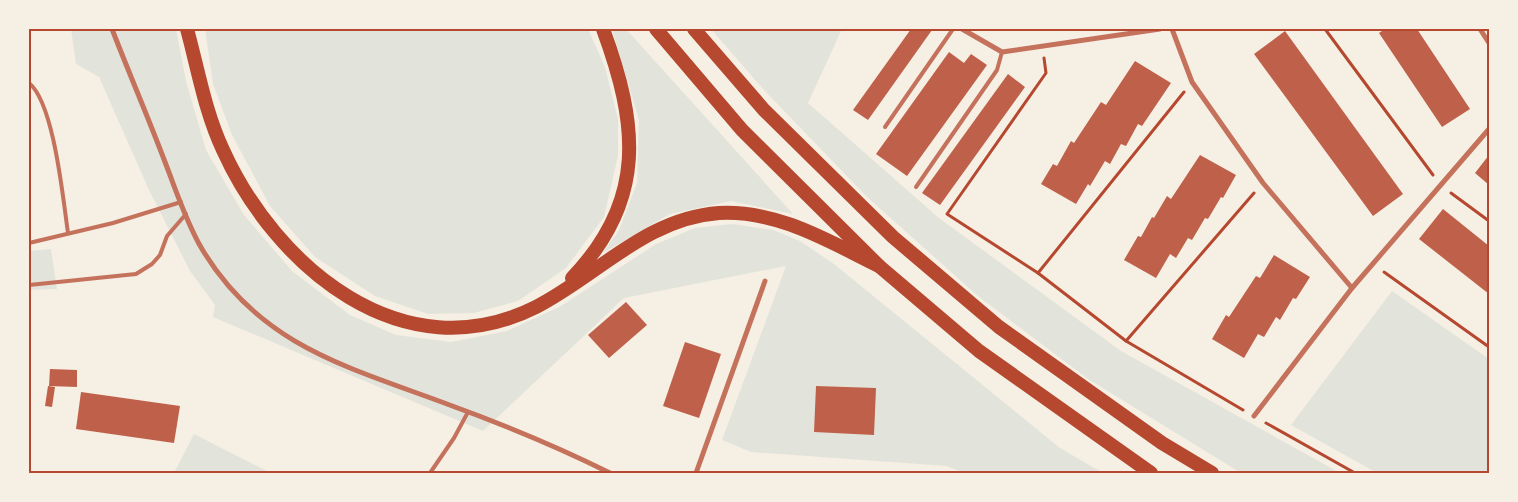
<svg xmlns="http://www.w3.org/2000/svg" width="1518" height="502" font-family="Figtree,sans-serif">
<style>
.green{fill:#e2e4dc}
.building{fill:#bf614a}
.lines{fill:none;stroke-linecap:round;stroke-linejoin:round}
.path{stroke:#b5482f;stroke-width:3}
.service{stroke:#c5725c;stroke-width:4}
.minor{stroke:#c5725c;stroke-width:5}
.trunk{stroke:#b5482f;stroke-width:14}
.neatline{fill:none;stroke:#b5482f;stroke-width:2}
</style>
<rect width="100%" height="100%" fill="#f6efe4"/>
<g class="green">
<polygon points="71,29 176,29 186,81 206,150 244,215 292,271 350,315 396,335 451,342 507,331 561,306 656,244 695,228 732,224 773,230 800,241 834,264 1060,448 1103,473 965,473 946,466 751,452 722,440 786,266 624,298 483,431 213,317 215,305 190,271 149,190 99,77 76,64"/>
<polygon points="205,29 588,29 605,67 618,119 618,156 604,217 566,268 518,301 474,313 428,314 375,296 315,257 270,206 232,135 213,84"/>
<polygon points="612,29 626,29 793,214 731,201 670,214 603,253 619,230 637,183 639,120"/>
<polygon points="711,29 842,29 808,103 939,218 1121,351 1340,473 1241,473 1088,379 979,297 866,196 763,89"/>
<polygon points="51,249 57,289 29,290 29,251"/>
<polygon points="1392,291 1489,359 1489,473 1377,473 1291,425"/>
<polygon points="194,434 271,473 174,473"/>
</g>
<g class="building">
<polygon points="911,29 932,30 868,120 853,110"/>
<polygon points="1385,29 1417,29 1470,109 1442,127 1379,33"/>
<polygon points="1285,31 1403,194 1373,216 1254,54"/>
<polygon points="949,52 964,63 971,54 987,65 907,176 876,154"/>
<polygon points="1135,61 1171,83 1142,126 1138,124 1126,146 1121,144 1110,164 1105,161 1090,186 1088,184 1076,204 1041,184 1053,164 1057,166 1071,141 1074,143 1101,102 1106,105"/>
<polygon points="1008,74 1025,87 940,205 922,193"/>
<polygon points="1200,155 1236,175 1223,198 1221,197 1208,219 1205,218 1192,240 1188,238 1176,258 1170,254 1156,278 1124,260 1138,236 1141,237 1152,217 1154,218 1167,196 1171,199"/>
<polygon points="1489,155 1489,185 1475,173"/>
<polygon points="1443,209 1489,246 1489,294 1419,239"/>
<polygon points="1274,255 1310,277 1296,299 1293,298 1280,320 1276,317 1264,337 1258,334 1244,358 1212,339 1226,315 1229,317 1256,276 1260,278"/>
<polygon points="626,302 647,325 609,358 588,335"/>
<polygon points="685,342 721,354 699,418 663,406"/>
<polygon points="50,369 77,370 77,387 49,386"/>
<polygon points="48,386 55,387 52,407 45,406"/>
<polygon points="816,386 876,388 874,435 814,432"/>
<polygon points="81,392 180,406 174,443 76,429"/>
</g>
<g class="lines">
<g class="path">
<polyline points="1325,29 1433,175"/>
<polyline points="1044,58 1046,73 947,214 1038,273 1126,341 1243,410"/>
<polyline points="1451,193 1489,221"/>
<polyline points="1384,272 1489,347"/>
<polyline points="1038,273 1184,92"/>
<polyline points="1126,341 1254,193"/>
<polyline points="1266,423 1355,473"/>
</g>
<g class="service">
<path d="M29 83C54 103 63 199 68 233"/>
<polyline points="885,127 953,29"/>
<polyline points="916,187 997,70 1002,52"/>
<polyline points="29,243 113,223 181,202"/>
<polyline points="29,285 136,274 152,264 160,255 167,236 186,214"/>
<polyline points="430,473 454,438 468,412"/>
</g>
<g class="minor">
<path d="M112 29C129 73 148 117 165 162 176 190 186 222 202 249 260 346 348 367 447 404 502 424 558 447 610 473"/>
<polyline points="962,29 1002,52 1160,29"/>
<polyline points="1172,29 1192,82 1263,183 1352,288 1489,129"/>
<polyline points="1480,29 1489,43"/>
<polyline points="1254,416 1352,288"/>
<polyline points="696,473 765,281"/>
</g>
<g class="trunk">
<path d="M187 29C198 69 205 112 223 150 276 267 403 374 536 307 597 276 646 218 719 213 778 210 828 241 879 266"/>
<polyline points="656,29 742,130 879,266 979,351 1151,473"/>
<polyline points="694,29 764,110 893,237 999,327 1162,443 1212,473"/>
<path d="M572 278C647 200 638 124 603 29"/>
</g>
</g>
<rect width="1518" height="502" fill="none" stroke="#f6efe4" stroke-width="60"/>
<rect x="30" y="30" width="1458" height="442" class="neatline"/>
</svg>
